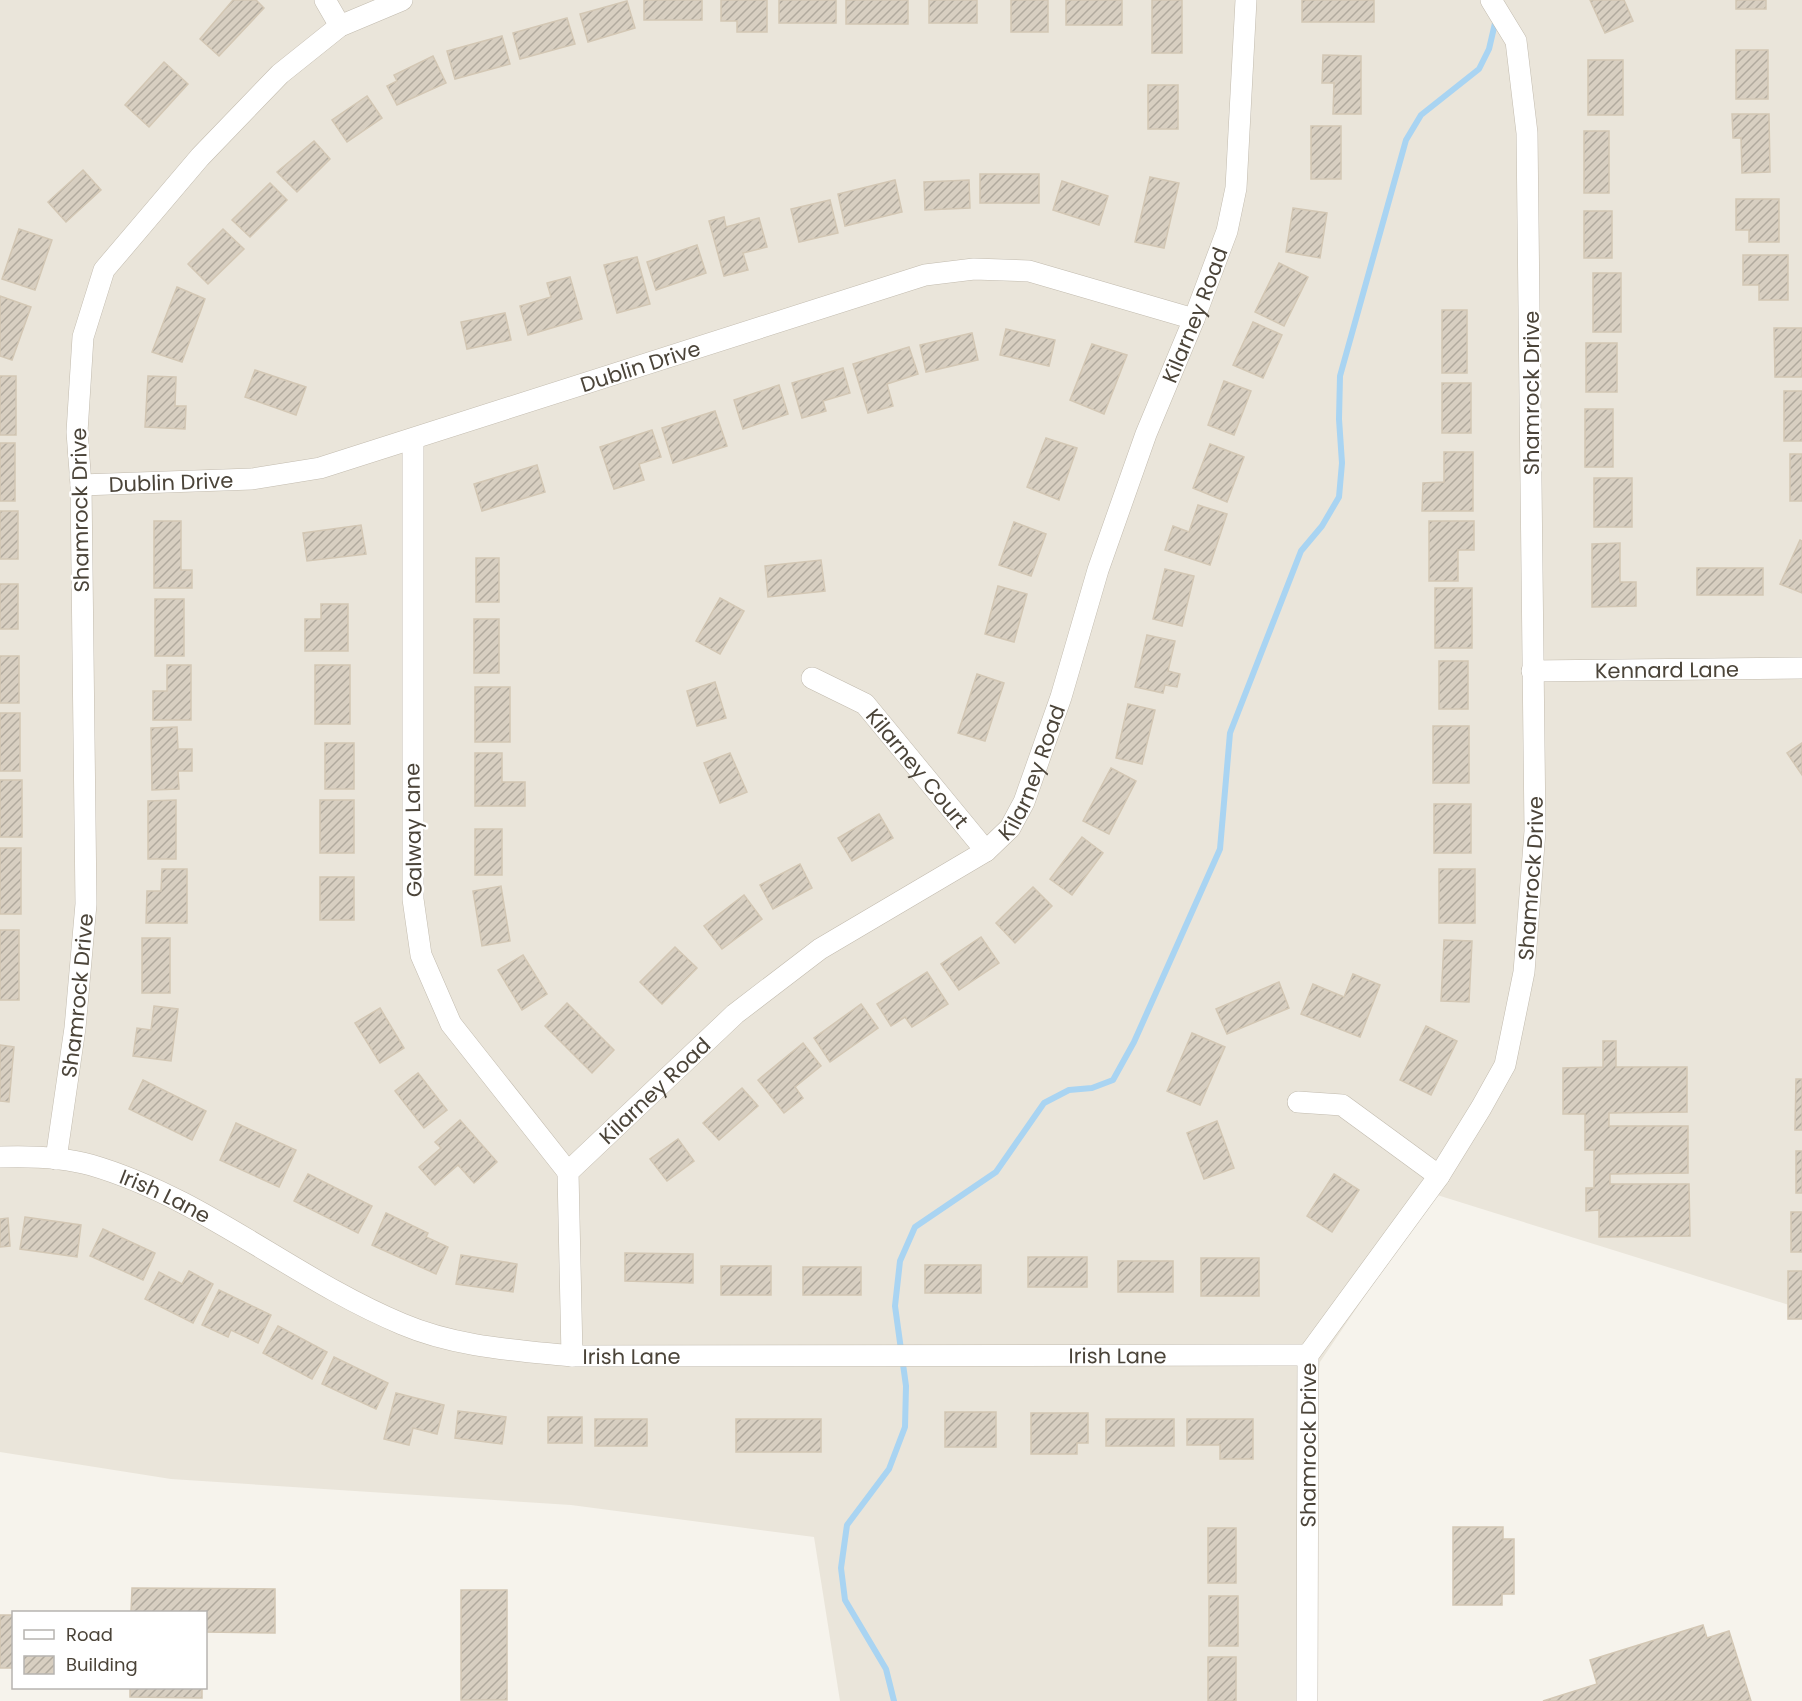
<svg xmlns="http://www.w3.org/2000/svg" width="1802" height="1701" font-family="Poppins,sans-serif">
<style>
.residential{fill:#eae5da}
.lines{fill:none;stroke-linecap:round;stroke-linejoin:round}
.stream{stroke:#a9d4f2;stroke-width:6}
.building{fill:url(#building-hatch);stroke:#d3c7b4;stroke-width:1.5}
.minor-casing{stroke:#c2bbae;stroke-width:22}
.minor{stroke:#fff;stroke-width:21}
.labels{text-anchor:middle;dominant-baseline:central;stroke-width:5;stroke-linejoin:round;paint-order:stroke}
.street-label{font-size:21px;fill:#4b4439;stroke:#fff}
</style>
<defs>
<pattern id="building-hatch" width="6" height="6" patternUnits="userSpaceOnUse" patternTransform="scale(1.5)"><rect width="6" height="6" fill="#d8cfc1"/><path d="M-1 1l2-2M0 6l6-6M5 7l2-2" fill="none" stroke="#b1aa9e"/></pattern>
</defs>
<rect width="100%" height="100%" fill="#f6f3ec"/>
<polygon class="residential" points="0,0 1802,0 1802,1309 1434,1194 1320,1362 1305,1464 1306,1701 840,1701 814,1537 571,1505 171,1479 0,1452"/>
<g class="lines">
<polyline class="stream" points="894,1701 886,1669 845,1600 841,1568 847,1525 889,1469 905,1427 906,1386 895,1306 900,1261 915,1227 996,1172 1044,1103 1069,1090 1092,1088 1113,1080 1134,1042 1220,849 1230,733 1301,551 1322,526 1339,497 1342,463 1339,419 1340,376 1406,140 1421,115 1479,69 1489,49 1496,19"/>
</g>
<g class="building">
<polygon points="233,0 256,0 264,8 219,56 200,39"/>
<rect x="644" y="0" width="58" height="20"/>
<polygon points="721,0 767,0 767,32 737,32 737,21 721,21"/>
<rect x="779" y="0" width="57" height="23"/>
<rect x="846" y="0" width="62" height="24"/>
<rect x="929" y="0" width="48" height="23"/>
<rect x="1011" y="0" width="37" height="32"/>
<rect x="1066" y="0" width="56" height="25"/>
<rect x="1152" y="0" width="30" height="53"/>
<rect x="1302" y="0" width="72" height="22"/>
<polygon points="1590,0 1624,0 1633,21 1605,33"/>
<rect x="1736" y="0" width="30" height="9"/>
<polygon points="627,1 635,28 588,42 580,14"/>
<polygon points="567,18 575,44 520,59 513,33"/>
<polygon points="502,36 510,64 455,79 447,51"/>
<rect x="1736" y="50" width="32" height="49"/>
<polygon points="1323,55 1361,56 1361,114 1333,114 1334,83 1322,83"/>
<polygon points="433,56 446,83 397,105 387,86 397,81 394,75"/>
<rect x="1588" y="60" width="35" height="55"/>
<polygon points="164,62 188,84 149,127 125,105"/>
<rect x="1148" y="85" width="30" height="44"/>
<polygon points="367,96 382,118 347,142 332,120"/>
<polygon points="1732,114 1769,114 1770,172 1742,173 1741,138 1733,138"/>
<rect x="1311" y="126" width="30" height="53"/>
<rect x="1584" y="131" width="25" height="62"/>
<polygon points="314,141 330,159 297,192 277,172"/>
<polygon points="83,170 101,190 66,222 48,202"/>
<rect x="980" y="174" width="59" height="29"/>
<polygon points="1150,177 1179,183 1164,248 1135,242"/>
<polygon points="895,180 902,212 845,226 838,194"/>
<polygon points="969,180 970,208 925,210 924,182"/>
<polygon points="1062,181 1108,196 1099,225 1053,210"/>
<polygon points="270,183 287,200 250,237 232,220"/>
<polygon points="1736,199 1779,199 1779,242 1749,242 1749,230 1736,230"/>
<polygon points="830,200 838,233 799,242 791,209"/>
<polygon points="1293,208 1327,213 1320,258 1286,252"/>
<rect x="1584" y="211" width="28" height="47"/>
<polygon points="724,217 726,227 759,218 767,247 743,253 748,270 724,276 709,221"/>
<polygon points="19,229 52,240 35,290 2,279"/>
<polygon points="223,229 244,249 208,284 188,264"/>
<polygon points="697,245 706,273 656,290 647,262"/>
<polygon points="1743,255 1788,255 1788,300 1759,300 1759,285 1743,285"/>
<polygon points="637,257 650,304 617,313 604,265"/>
<polygon points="1279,263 1308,277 1284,326 1255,312"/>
<rect x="1593" y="273" width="28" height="59"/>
<polygon points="570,277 582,319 528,335 520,306 551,297 547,283"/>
<polygon points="177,287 205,299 182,362 152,352"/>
<polygon points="0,296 31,307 12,360 0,356"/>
<rect x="1442" y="310" width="25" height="63"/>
<polygon points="505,313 511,340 467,349 461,322"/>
<polygon points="1253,322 1282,335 1263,378 1233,365"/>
<polygon points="1774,328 1802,328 1802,377 1775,377"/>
<polygon points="1006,329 1055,340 1049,366 1000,355"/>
<polygon points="972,333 978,360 926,372 920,345"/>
<rect x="1586" y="343" width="31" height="49"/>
<polygon points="1092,344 1127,355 1104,414 1070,400"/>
<polygon points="909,347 918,374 887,384 893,406 868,413 853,364"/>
<polygon points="843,368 850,393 823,401 826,411 802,418 792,383"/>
<polygon points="255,370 306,387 296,415 245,397"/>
<rect x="0" y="376" width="16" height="59"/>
<polygon points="148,376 176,377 175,406 186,406 185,429 145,427"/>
<polygon points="1224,381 1251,391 1234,435 1208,425"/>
<rect x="1442" y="383" width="29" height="50"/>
<polygon points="779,385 788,414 743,429 734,400"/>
<rect x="1784" y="391" width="18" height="50"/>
<rect x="1585" y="409" width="28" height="58"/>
<polygon points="715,411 727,446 673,463 662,428"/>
<polygon points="652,430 661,457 639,464 644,480 614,489 600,447"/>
<polygon points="1046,438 1077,448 1059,500 1027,487"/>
<rect x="0" y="443" width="15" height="58"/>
<polygon points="1210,444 1244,457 1227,502 1193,488"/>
<polygon points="1444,452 1473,452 1473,511 1422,511 1423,483 1444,482"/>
<rect x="1790" y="454" width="12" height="47"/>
<polygon points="537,465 545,492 482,511 474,484"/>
<rect x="1594" y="478" width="38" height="49"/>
<polygon points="1198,505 1227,514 1210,565 1165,550 1173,526 1189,532"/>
<rect x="0" y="511" width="18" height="48"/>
<polygon points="154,521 181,521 181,570 192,570 192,588 154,588"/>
<polygon points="1429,521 1474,521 1474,550 1458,550 1458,581 1429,581"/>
<polygon points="1014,522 1046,534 1031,576 999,565"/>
<polygon points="361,525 366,554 307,561 303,533"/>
<polygon points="1800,540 1802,541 1802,593 1780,584"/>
<polygon points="1620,543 1620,582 1636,582 1636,606 1592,607 1592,544"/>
<rect x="476" y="558" width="23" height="44"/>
<polygon points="821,560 825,591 768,597 765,566"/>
<rect x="1697" y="568" width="66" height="27"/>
<polygon points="1165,569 1194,576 1182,626 1153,619"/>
<rect x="0" y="584" width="18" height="45"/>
<polygon points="998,586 1027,594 1014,642 985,634"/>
<rect x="1435" y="588" width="37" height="60"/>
<polygon points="720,598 744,611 720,654 696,641"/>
<rect x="155" y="599" width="29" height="57"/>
<polygon points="321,604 348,604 348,651 305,651 305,619 321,619"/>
<rect x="474" y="619" width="25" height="54"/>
<polygon points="1147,635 1175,641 1168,671 1180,674 1177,687 1165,685 1163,693 1135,687"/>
<rect x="0" y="656" width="19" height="47"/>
<rect x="1439" y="661" width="29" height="48"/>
<polygon points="167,665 191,665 191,720 153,720 153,691 167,691"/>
<rect x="315" y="665" width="35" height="59"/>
<polygon points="977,674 1004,683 985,741 958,733"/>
<polygon points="715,682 726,718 697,726 687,691"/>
<rect x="475" y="687" width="35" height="55"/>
<polygon points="1128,704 1155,710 1142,764 1116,758"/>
<rect x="0" y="713" width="20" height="58"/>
<rect x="1433" y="726" width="36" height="57"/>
<polygon points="177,727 178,749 192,749 192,771 178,771 179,789 152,790 151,728"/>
<rect x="325" y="743" width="29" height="46"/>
<polygon points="1802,743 1802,775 1787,753"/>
<polygon points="475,753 502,753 502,782 525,782 525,806 475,806"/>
<polygon points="730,753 747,792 720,803 704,763"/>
<polygon points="1111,768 1136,781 1109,834 1083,821"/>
<rect x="0" y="780" width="22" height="57"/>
<polygon points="176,800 176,859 148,859 148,801"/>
<rect x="320" y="800" width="34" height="53"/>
<rect x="1434" y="804" width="37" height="49"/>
<polygon points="879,814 893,838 852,861 838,838"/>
<rect x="475" y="829" width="27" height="46"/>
<polygon points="1082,837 1103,853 1072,895 1050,879"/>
<rect x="0" y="848" width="21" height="66"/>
<polygon points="800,864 812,888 773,909 760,885"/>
<polygon points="162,869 187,869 187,923 146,923 147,891 161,891"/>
<rect x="1439" y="869" width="36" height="54"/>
<rect x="320" y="877" width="34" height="43"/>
<polygon points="501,886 510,941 482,946 473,891"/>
<polygon points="1033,887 1052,906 1015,943 996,923"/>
<polygon points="744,895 762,919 722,949 704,926"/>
<rect x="0" y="930" width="19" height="70"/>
<polygon points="981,937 999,963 959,990 941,964"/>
<rect x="142" y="938" width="28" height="55"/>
<polygon points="1444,940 1472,941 1469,1002 1441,1001"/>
<polygon points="675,947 697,968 662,1004 640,982"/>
<polygon points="523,955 547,994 522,1010 498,970"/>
<polygon points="927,972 948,1004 912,1027 905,1017 891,1026 877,1004"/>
<polygon points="1353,974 1380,985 1360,1037 1301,1014 1313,984 1344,997"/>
<polygon points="1279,982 1289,1008 1227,1034 1216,1009"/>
<polygon points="567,1003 614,1050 592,1073 545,1026"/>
<polygon points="861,1004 878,1028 830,1062 814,1038"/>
<polygon points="154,1006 178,1009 171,1061 133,1056 137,1028 151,1030"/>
<polygon points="380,1008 404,1048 380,1063 355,1023"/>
<polygon points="1426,1026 1457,1041 1431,1095 1400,1080"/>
<polygon points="1192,1033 1225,1047 1200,1105 1167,1091"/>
<polygon points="1603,1041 1616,1041 1616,1067 1687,1067 1687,1112 1609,1113 1609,1126 1688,1126 1688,1173 1610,1174 1610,1184 1689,1184 1690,1236 1599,1237 1599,1210 1586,1211 1586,1188 1594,1188 1594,1150 1585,1150 1585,1114 1563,1114 1563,1068 1603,1067"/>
<polygon points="803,1043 821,1066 795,1087 803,1098 784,1113 758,1080"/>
<polygon points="0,1045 14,1047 9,1102 0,1101"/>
<polygon points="418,1073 447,1110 424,1128 395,1091"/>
<polygon points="1796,1079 1802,1079 1802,1130 1795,1130"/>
<polygon points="143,1080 206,1111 192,1140 129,1109"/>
<polygon points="742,1088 758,1106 719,1140 703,1123"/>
<polygon points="460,1120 497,1162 474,1183 458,1165 435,1185 419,1167 441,1148 435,1142"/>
<polygon points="1217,1121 1234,1168 1204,1179 1187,1133"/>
<polygon points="236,1123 296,1150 279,1187 220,1160"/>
<polygon points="678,1139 694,1161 667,1181 650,1159"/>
<rect x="1796" y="1151" width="6" height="42"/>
<polygon points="308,1174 372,1206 358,1233 294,1201"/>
<polygon points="1334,1174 1359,1190 1332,1232 1307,1216"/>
<rect x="1791" y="1212" width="11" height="40"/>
<polygon points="386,1213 428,1233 426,1237 448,1247 436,1274 372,1245"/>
<polygon points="25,1217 81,1225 77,1257 20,1249"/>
<polygon points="8,1218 10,1246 0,1247 0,1219"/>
<polygon points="103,1229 155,1253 143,1280 90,1256"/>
<polygon points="625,1253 693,1254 693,1283 625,1281"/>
<polygon points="461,1255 517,1264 513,1292 456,1284"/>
<rect x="1028" y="1257" width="59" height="30"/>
<rect x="1201" y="1258" width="58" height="38"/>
<rect x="1118" y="1261" width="55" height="31"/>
<rect x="925" y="1265" width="56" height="28"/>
<rect x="721" y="1266" width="50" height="29"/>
<rect x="803" y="1267" width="58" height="28"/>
<polygon points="189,1271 213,1284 193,1323 145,1299 159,1272 182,1284"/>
<rect x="1788" y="1271" width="14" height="48"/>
<polygon points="219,1290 271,1315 258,1343 231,1330 228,1337 202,1325"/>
<polygon points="278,1326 327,1352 312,1379 263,1353"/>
<polygon points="334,1357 388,1383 376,1409 322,1384"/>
<polygon points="396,1393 444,1405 437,1434 413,1428 409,1445 384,1439"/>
<polygon points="458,1411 506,1417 502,1444 455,1438"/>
<rect x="945" y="1412" width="51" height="35"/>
<polygon points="1031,1413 1088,1413 1088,1443 1077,1443 1077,1454 1031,1454"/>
<rect x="548" y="1417" width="34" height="26"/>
<rect x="595" y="1419" width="52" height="27"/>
<rect x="736" y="1419" width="85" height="33"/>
<rect x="1106" y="1419" width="68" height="27"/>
<polygon points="1187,1419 1253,1419 1253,1459 1220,1459 1220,1445 1187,1445"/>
<polygon points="1453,1527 1503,1527 1503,1539 1514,1539 1514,1594 1502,1594 1502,1605 1453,1605"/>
<rect x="1208" y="1528" width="28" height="55"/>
<polygon points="132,1588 275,1589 275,1633 206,1632 206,1612 131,1612"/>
<rect x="461" y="1590" width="46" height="110"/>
<rect x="1209" y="1596" width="29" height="50"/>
<rect x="0" y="1615" width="14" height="53"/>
<polygon points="1703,1625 1707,1638 1729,1631 1751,1701 1543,1701 1597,1684 1590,1660"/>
<rect x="1208" y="1657" width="28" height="44"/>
<polygon points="130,1688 202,1688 202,1698 130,1697"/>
</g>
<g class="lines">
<defs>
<g id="minor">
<polyline points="325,0 340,26"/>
<polyline points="413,439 413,899 421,955 451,1024 568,1172"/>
<path id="s1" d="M81 485 252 479 320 468 925 275 974 269 1029 271 1194 319"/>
<path id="s2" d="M1532 671 1802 668"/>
<path id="s3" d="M812 678 865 704 986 851"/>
<polyline points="1298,1102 1342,1105 1439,1176"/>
<path id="s4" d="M0 1157C28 1156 63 1157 91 1165 204 1198 294 1279 402 1324 456 1347 514 1350 572 1356L1308 1355"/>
<path id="s5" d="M56 1159 75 1028 86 904 81 485 77 432 83 337 104 270 200 157 280 74 340 26 402 0"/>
<path id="s6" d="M572 1356 568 1172 735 1014 820 949 986 851 1010 828 1024 802 1061 697 1098 570 1146 434 1194 319 1227 231 1236 188 1246 0"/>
<path id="s7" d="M1307 1701 1308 1355 1439 1176 1481 1108 1505 1065 1524 972 1535 831 1527 133 1516 41 1491 0"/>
</g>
</defs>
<use href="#minor" class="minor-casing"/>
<use href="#minor" class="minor"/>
</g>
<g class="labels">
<g class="street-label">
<text stroke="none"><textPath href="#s6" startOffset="1293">Kilarney Road</textPath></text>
<text stroke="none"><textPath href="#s1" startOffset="576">Dublin Drive</textPath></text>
<text transform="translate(1531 393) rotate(-90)">Shamrock Drive</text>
<text stroke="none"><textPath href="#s1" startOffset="90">Dublin Drive</textPath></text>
<text transform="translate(80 510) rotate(-91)">Shamrock Drive</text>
<text stroke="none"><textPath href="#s2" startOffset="135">Kennard Lane</textPath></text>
<text stroke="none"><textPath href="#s3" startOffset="142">Kilarney Court</textPath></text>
<text stroke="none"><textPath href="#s6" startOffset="807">Kilarney Road</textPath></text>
<text transform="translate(413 830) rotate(-91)">Galway Lane</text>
<text stroke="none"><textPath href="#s7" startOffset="886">Shamrock Drive</textPath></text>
<text stroke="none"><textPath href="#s5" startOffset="165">Shamrock Drive</textPath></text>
<text stroke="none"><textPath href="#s6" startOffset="303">Kilarney Road</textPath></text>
<text stroke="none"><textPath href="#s4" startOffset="172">Irish Lane</textPath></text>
<text stroke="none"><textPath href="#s4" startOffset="1161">Irish Lane</textPath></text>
<text stroke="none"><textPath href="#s4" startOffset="675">Irish Lane</textPath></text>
<text stroke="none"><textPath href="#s7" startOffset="256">Shamrock Drive</textPath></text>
</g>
</g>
<rect x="12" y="1611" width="195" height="78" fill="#ffffff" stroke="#b7b4b0" stroke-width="1.5"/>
<rect x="24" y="1630" width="30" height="9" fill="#ffffff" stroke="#b7b4b0" stroke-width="1.5"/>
<text x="66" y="1641" font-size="18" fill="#4b4439">Road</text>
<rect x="24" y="1656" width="30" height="18" fill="url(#building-hatch)" stroke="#b7b4b0" stroke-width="1.5"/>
<text x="66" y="1671" font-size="18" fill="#4b4439">Building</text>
</svg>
